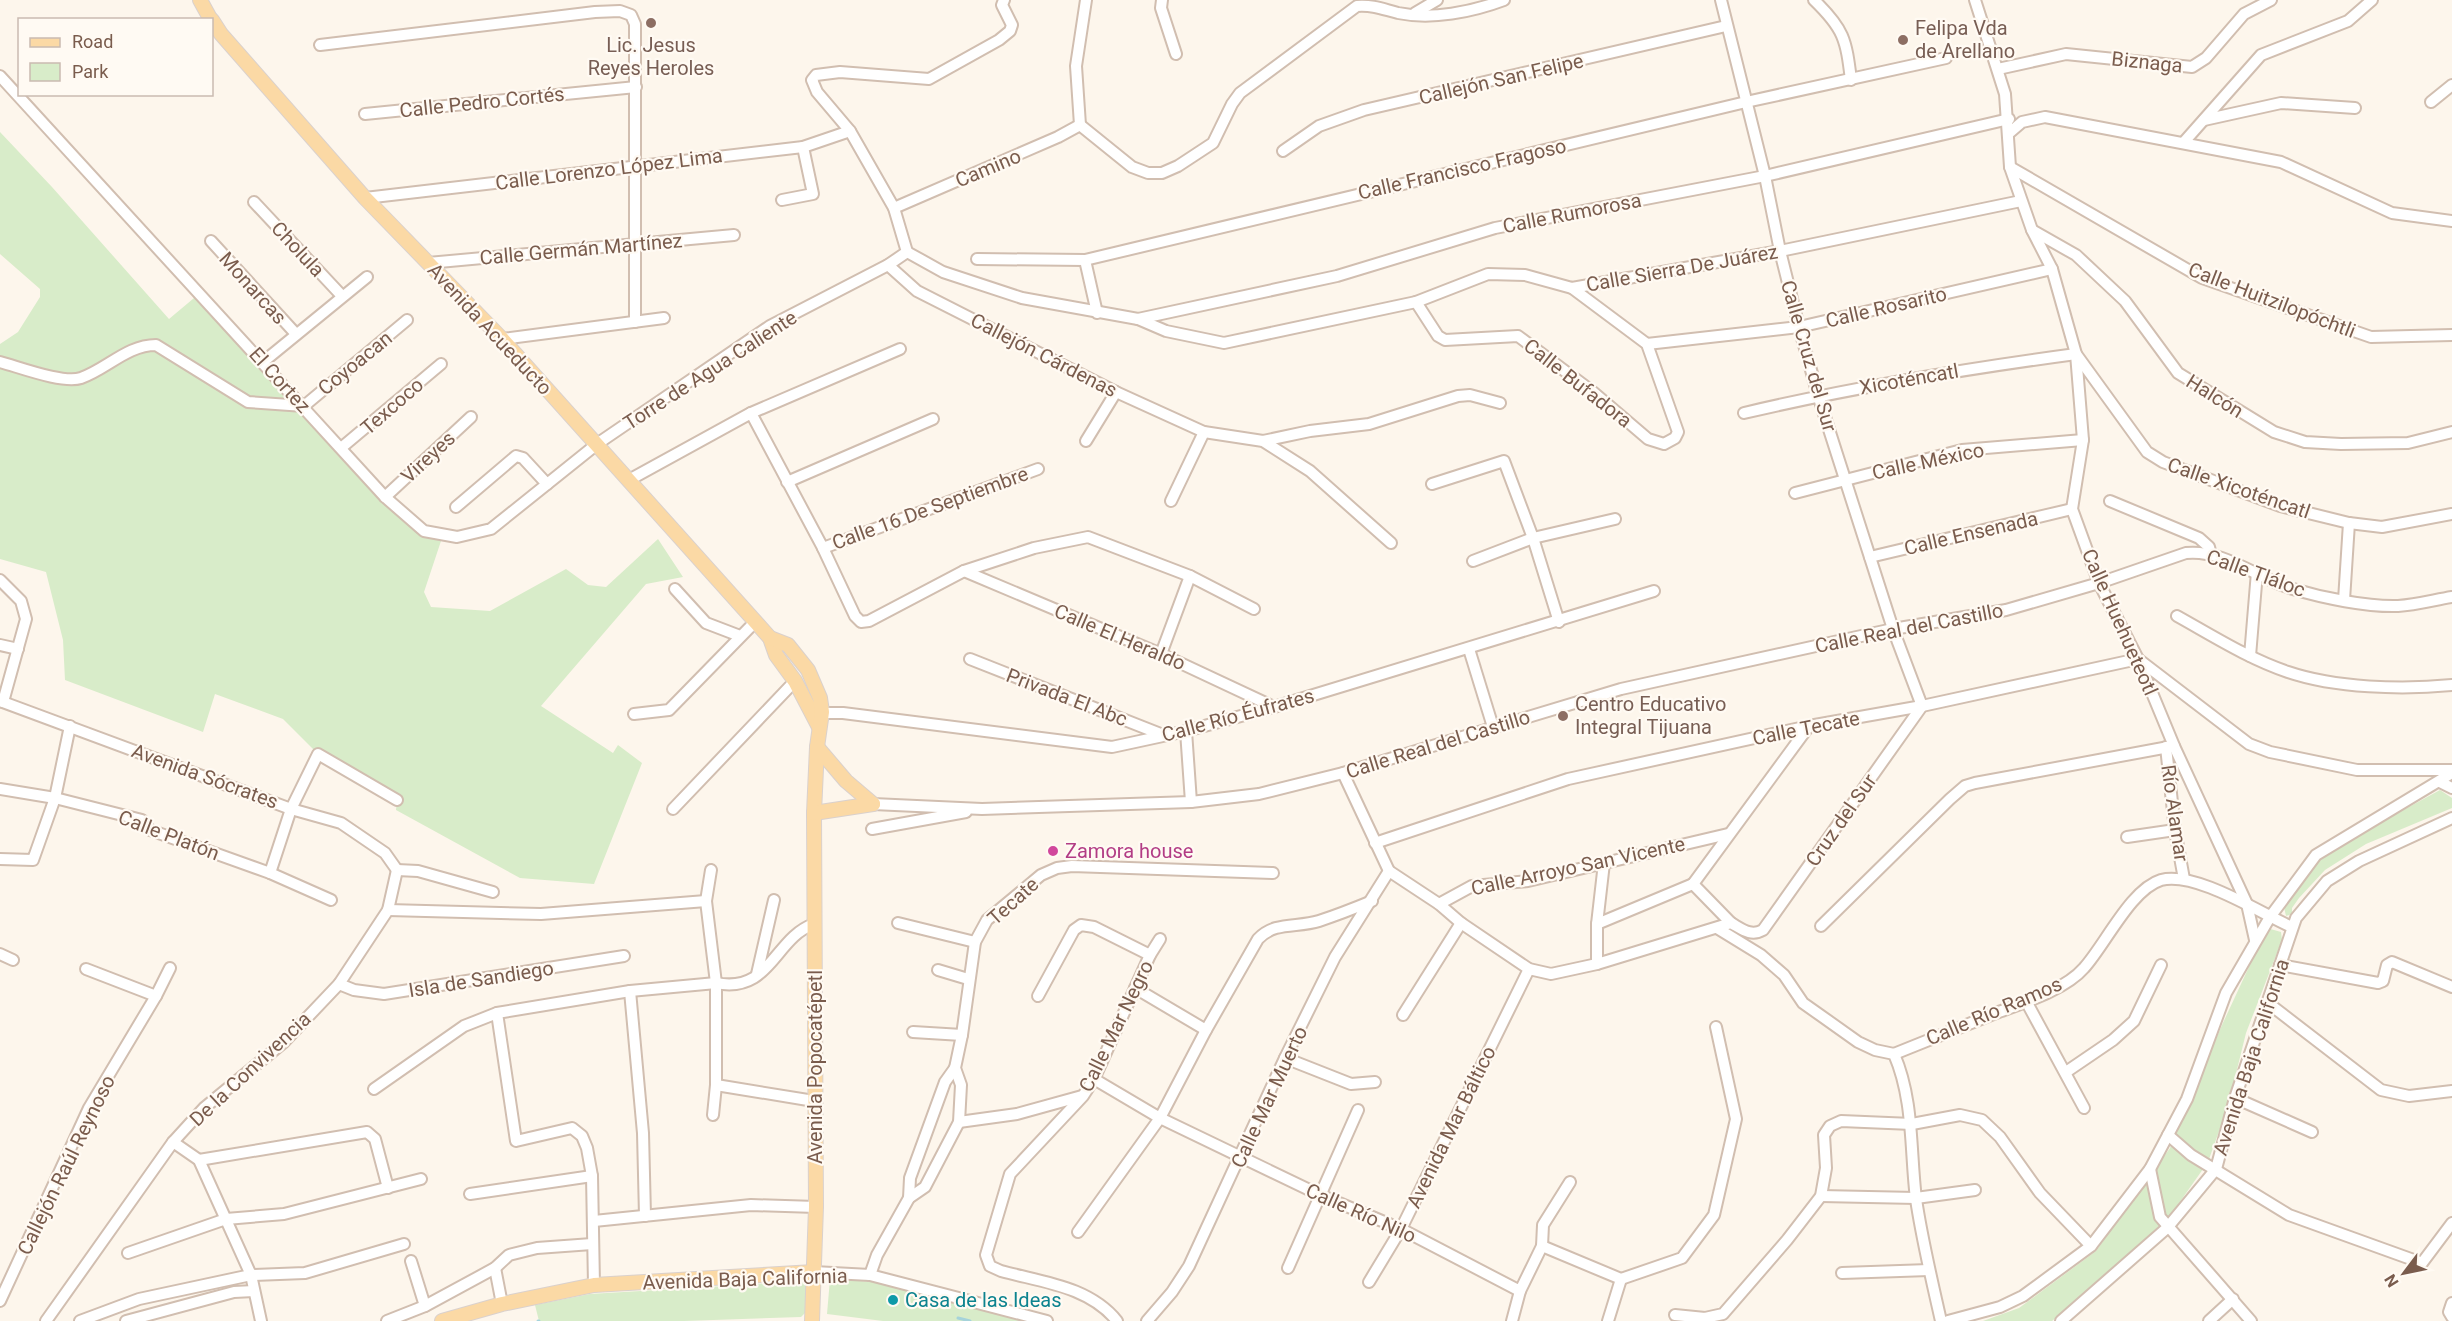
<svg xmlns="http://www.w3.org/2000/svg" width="2452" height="1321" font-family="Roboto,sans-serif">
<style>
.green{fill:#d8ecc9}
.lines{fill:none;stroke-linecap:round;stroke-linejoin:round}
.stream{stroke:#a5d3da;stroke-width:3}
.minor-casing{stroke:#d1beb0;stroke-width:14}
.major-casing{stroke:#dad1cd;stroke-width:16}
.minor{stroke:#fff;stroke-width:10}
.major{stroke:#fbd9a5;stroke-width:14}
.education-dot{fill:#8d6e63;stroke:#fffaf3;stroke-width:2}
.hotel-dot{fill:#d1479c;stroke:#fffaf3;stroke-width:2}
.culture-dot{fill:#0f9aa8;stroke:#fffaf3;stroke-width:2}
.labels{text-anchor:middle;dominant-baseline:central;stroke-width:4.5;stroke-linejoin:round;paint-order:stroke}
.education-label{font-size:20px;fill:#785e54;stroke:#fffaf3;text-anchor:start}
.street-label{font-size:20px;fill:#7a5c4d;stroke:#fffaf3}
.hotel-label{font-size:20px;fill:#b23c85;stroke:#fffaf3;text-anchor:start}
.culture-label{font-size:20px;fill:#0d838f;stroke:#fffaf3;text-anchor:start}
</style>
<rect width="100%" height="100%" fill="#fdf6ec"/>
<g class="green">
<polygon points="0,132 52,187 169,319 200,293 424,531 443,535 424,592 431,607 490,611 566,569 588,585 606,587 658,539 683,577 646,584 541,706 613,753 618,745 642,763 594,884 520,878 396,810 397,800 318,754 283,719 215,694 203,732 65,680 63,640 46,572 0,559 0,344 18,332 40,297 40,289 0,254"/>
<polygon points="2440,790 2452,798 2452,808 2366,844 2325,870 2299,898 2292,908 2292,914 2286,916 2283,903 2321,855"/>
<polygon points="2267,928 2281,932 2282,940 2246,1033 2228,1106 2208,1162 2172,1213 2125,1260 2052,1321 1983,1321 2019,1308 2096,1251 2170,1148 2222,1025"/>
<polygon points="803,1278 808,1282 809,1309 801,1317 684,1321 539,1321 535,1305 590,1294 759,1284"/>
<polygon points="830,1279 874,1282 1024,1321 883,1321 827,1314"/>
</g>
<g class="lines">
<g class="stream">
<polyline points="958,1318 970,1321"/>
<polyline points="538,1321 539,1321"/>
</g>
<defs>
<g id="minor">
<polyline points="1162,0 1161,8 1176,54"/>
<path d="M1814 0C1844 29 1846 39 1851 80"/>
<polyline points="1975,0 2005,94 2010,167 2032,230 2052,269 2076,354 2083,440 2072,509 2099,583 2138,659 2174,746 2247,904 2255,940"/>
<polyline points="1415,13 1437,0"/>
<polyline points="320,45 595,12 620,11 631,15 635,24 635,322"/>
<polyline points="1998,69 2066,54 2192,67 2206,58 2244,14 2271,0"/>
<polyline points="0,76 385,497 424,531 457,537 491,529 597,444 770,326 888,265 907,252 894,208 850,131 817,92 812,80 816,75 840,72 929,79 999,40 1010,31 1012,25 1002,5 1004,0"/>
<polyline points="2431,102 2452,85"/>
<polyline points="365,114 636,87"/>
<polyline points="2204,120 2281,103 2355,108"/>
<path d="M1080 125 1132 167 1148 173H1162L1178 166 1213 143 1232 104 1240 93 1357 6C1374 5 1382 9 1398 13 1432 20 1472 12 1504 0"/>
<polyline points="1080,125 1076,66 1086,0"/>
<polyline points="2008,134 2022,122 2045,117 2281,162 2392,213 2452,221"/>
<polyline points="2184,142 2261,55 2348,21 2372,0"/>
<polyline points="1283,151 1319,126 1364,110 1726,26"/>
<polyline points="2010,167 2202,278 2371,337 2452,335"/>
<polyline points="365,198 803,147 850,131"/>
<polyline points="782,200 813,194 803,147"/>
<polyline points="254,202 342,296"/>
<polyline points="894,208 1058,137 1080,125"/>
<polyline points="2032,230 2076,255 2125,301 2178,373 2274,432 2305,442 2341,444 2408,443 2452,432"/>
<polyline points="211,241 296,334"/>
<polyline points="907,252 943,272 1022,298 1138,319 1166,331 1224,343 1416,302 1488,274 1525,275 1572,288 1780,251 2021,201"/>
<polyline points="977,259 1085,260 1746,102 1946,58"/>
<polyline points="1085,260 1097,313"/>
<polyline points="428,263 734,235"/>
<polyline points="888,265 917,291 1116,392 1204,432 1263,441 1310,471 1391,543"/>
<polyline points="1416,302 1438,336 1445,340 1518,336 1593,392 1648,439 1664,444 1675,438 1678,432 1647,344 1572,288"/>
<polyline points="1138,319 1337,276 1495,228 1765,176 2009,119"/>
<polyline points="502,339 664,318"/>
<polyline points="1647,344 1799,327 2052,269"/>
<path d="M0 362C19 367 63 384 81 378 107 369 127 345 156 345L248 402 304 406 407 320"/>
<polyline points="263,362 367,277"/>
<polyline points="751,413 823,548 855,616 861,622 869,621 964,571 1034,548 1088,537 1190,576 1254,609"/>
<path d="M1744 413C1854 387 1964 369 2076 354L2147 452 2163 462 2280 506 2349 523 2382 527 2452 514"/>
<polyline points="1086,441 1116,392"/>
<polyline points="1263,441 1310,431 1369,424 1458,396 1470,395 1500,403"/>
<polyline points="341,448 441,364"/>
<polyline points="629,480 751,413 900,349"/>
<polyline points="787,482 933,419"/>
<polyline points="1432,484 1504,461 1533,538 1559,622"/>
<polyline points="1795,493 1962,450 2083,440"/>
<polyline points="385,497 471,417"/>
<polyline points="1171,501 1204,432"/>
<polyline points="2110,501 2199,538 2209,547 2211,555"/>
<polyline points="456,507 516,456 523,458 547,484"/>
<polyline points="823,548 1038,469"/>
<polyline points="1870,557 2072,509"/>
<polyline points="1473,561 1533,538 1615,519"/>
<polyline points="964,571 1161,654 1274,707"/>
<polyline points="0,580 21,601 26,619 3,702"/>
<polyline points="675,589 706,623 740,636"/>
<polyline points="2344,600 2349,523"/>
<path d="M2177 616C2213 636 2249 659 2288 672 2335 688 2402 690 2452 685"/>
<polyline points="0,645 18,649"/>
<polyline points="1469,649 1493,727"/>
<polyline points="1161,654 1190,576"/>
<polyline points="2250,656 2257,572"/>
<polyline points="970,659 1163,735"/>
<polyline points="0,701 291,809 341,823 385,853 397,870"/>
<polyline points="815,713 843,713 1112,747 1186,731 1274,707 1654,591"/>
<polyline points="634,714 669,710 755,622"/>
<polyline points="1186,731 1191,802"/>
<polyline points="2166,747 2175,830 2184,879"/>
<path d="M1343 773 1389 871 1439 904 1461 923 1529 969 1551 974 1597 964 1731 923C1742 929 1751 937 1763 930L1922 706 1893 629 1818 395 1799 327 1780 251 1765 176 1721 0"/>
<polyline points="2440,782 2452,788"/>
<polyline points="0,789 55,798 142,820 150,830 270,873 331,900"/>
<path d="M873 804 982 809 1191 802 1259 794 1343 773 1621 689 1893 629 2006 610 2099 583 2186 553C2224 549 2258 579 2293 589 2323 598 2367 607 2398 606 2416 605 2434 600 2452 597"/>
<polyline points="673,809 795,681"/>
<polyline points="872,829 966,812"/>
<polyline points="2127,837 2175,830"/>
<polyline points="1375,843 1568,779 1809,726 1922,706 2138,659 2249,744 2270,752 2357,770 2452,770"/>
<polyline points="0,859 33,860 55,798 70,726"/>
<polyline points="397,870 418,871 493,892"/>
<polyline points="711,870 706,901 716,983 716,1085 713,1115"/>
<polyline points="270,873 291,809 318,754 397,800"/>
<polyline points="1693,884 1809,726"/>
<polyline points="1693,884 1731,923"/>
<polyline points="1439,904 1472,886 1528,881 1728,834"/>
<polyline points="388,910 541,914 706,901"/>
<polyline points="898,923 975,942"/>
<polyline points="1597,924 1693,884"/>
<polyline points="1821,926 1950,799 1965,786 1975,783 2174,746"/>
<path d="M1717 928 1761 955 1784 975 1803 1003 1820 1015 1858 1042 1875 1050 1894 1054C1914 1100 1910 1150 1916 1199 1922 1240 1932 1281 1941 1321"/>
<polyline points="0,954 13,960"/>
<polyline points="1597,964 1597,924 1604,863"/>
<polyline points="2280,965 2378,983 2383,981 2387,965 2392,962 2452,987"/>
<polyline points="86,969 156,996"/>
<polyline points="938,970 968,979"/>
<polyline points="757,974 774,900"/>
<polyline points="339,984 354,990 384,994 624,956"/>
<polyline points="1135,988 1206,1030"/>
<polyline points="630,991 643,1133 645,1216"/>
<polyline points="1038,996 1074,930 1081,925 1094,927 1150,955"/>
<polyline points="2026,1001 2084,1108"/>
<polyline points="2268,1003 2381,1090 2409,1096 2452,1091"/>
<polyline points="497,1013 516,1141 572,1128 582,1136 587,1148 592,1176 594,1285"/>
<polyline points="1403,1015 1461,923"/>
<polyline points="913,1032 962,1035"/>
<path d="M1894 1054C1928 1040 1962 1027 1996 1013 2023 1003 2065 990 2084 968 2105 945 2131 889 2161 880 2196 871 2260 913 2292 927"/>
<polyline points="1285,1058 1351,1084 1375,1082"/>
<polyline points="2066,1072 2113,1040 2134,1021 2161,965"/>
<polyline points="1094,1079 1160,1118 1320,1195 1401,1229 1520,1291 1542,1246 1543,1225 1570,1182"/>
<polyline points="716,1085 814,1101"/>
<path d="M374 1089 464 1026 497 1013 630 991 716 983C771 994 774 938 814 924"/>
<polyline points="2235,1098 2312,1132"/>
<polyline points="959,1122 1017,1114 1082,1096"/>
<polyline points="2168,1135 2191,1155 2289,1215 2422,1263 2452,1223"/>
<polyline points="173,1142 199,1160 251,1275 261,1321"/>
<polyline points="199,1160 367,1132 375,1139 388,1188"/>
<polyline points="2150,1169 2160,1217 2251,1321"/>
<polyline points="470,1194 592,1176"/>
<polyline points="1821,1196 1916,1198 1975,1190"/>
<polyline points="909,1198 910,1178 945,1082 955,1068"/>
<polyline points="594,1221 751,1205 816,1207"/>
<path d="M1078 1232 1160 1118 1206 1030 1258 939C1275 921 1297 928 1319 921 1337 915 1355 908 1372 901"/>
<polyline points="1542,1246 1621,1279"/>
<polyline points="128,1253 226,1219 284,1214 421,1179"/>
<polyline points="411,1261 425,1306"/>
<polyline points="495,1268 502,1304"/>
<polyline points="1288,1268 1358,1110"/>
<polyline points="814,1272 870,1275 1047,1321"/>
<polyline points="1842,1273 1929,1270"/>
<polyline points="870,1275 877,1255 909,1198 925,1187 959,1122 961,1085 955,1068 962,1035 975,942 987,920 1041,875 1057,868 1072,866 1273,873"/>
<polyline points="1621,1279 1682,1258 1714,1215 1736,1119 1716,1027"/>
<polyline points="1369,1282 1401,1229 1529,969"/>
<polyline points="0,1301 89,1108 156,996 170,968"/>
<polyline points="2452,1303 2449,1312 2452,1317"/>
<polyline points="1675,1315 1705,1318 1723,1314 1787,1240 1821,1196 1826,1168 1824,1135 1830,1126 1841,1121 1912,1124 1960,1115 1982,1120 2000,1137 2040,1193 2091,1246"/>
<polyline points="46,1321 173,1142 204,1108 284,1042 339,984 388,910 397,870"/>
<polyline points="80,1321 139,1299 251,1275 305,1273 404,1244"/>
<polyline points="126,1321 234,1292 254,1291"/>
<polyline points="387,1321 425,1306 495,1268 509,1255 537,1248 592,1244"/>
<path d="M1117 1321C1089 1286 1041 1282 1001 1271L990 1266 986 1255 1010 1174 1083 1096 1094 1079 1150 955 1160 939"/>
<polyline points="1147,1321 1172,1292 1189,1266 1285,1058 1335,957 1389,871"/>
<polyline points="1512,1321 1520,1291"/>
<polyline points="1608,1321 1621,1279"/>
<polyline points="1948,1321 2000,1307 2023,1296 2091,1246 2150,1169 2187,1099 2226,993 2270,917 2316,855 2452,773"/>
<polyline points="2061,1321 2167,1228 2216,1169 2235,1098 2296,918 2327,881 2359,861 2452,818"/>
<polyline points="2209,1321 2233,1299"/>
</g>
<g id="major">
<polyline points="200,0 211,20"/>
<polyline points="212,20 221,34 365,198 502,339 770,638 776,655 795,681 819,727"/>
<polyline points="770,638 788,645 808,670 820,698 822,712 817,747 814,813 816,1207 812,1321"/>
<polyline points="817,747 846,781 873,804"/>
<polyline points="814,813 873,804"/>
<polyline points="442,1321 502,1304 594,1285 814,1272"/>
</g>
</defs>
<use href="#minor" class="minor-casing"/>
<use href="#major" class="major-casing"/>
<use href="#minor" class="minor"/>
<use href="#major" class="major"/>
</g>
<g class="education-dot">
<circle cx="651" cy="23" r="6"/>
<circle cx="1903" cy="40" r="6"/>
<circle cx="1563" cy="716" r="6"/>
</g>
<circle class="hotel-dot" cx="1053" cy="851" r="6"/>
<circle class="culture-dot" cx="893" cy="1300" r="6"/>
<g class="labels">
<g class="education-label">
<text x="1915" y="28">Felipa Vda<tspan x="1915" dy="23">de Arellano</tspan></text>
<text x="651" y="45" text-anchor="middle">Lic. Jesus<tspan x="651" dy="23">Reyes Heroles</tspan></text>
<text x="1575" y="704">Centro Educativo<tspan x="1575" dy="23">Integral Tijuana</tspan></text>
</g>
<g class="street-label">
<text transform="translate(2147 62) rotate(6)">Biznaga</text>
<text transform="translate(1501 79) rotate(-13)">Callejón San Felipe</text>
<text transform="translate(482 102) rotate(-6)">Calle Pedro Cortés</text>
<text transform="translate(988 168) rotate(-23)">Camino</text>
<text transform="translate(609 169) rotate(-7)">Calle Lorenzo López Lima</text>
<text transform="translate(1462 169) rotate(-13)">Calle Francisco Fragoso</text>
<text transform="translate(1572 213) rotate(-11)">Calle Rumorosa</text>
<text transform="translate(298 249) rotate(47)">Cholula</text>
<text transform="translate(581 249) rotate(-5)">Calle Germán Martínez</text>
<text transform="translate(1682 268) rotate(-10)">Calle Sierra De Juárez</text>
<text transform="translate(253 288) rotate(48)">Monarcas</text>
<text transform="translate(2272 300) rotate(21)">Calle Huitzilopóchtli</text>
<text transform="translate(1886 307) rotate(-13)">Calle Rosarito</text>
<text transform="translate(490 329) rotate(47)">Avenida Acueducto</text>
<text transform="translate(1044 355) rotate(27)">Callejón Cárdenas</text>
<text transform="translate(1809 356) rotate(74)">Calle Cruz del Sur</text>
<text transform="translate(355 363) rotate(-39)">Coyoacan</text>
<text transform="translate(710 370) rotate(-33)">Torre de Agua Caliente</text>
<text transform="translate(1909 379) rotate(-10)">Xicoténcatl</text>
<text transform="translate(280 380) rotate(48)">El Cortez</text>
<text transform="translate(1578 383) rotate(38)">Calle Bufadora</text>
<text transform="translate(2215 396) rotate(32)">Halcón</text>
<text transform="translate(392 406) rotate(-41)">Texcoco</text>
<text transform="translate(428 457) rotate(-43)">Vireyes</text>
<text transform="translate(1928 461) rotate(-12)">Calle México</text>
<text transform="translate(2239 488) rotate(19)">Calle Xicoténcatl</text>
<text transform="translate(930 508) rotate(-20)">Calle 16 De Septiembre</text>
<text transform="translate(1971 533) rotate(-13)">Calle Ensenada</text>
<text transform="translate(2256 573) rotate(20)">Calle Tláloc</text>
<text transform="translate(2120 622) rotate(66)">Calle Huehueteotl</text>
<text transform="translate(1909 628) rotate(-11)">Calle Real del Castillo</text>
<text transform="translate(1120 637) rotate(23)">Calle El Heraldo</text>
<text transform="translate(1067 697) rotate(21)">Privada El Abc</text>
<text transform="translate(1238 715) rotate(-15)">Calle Río Éufrates</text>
<text transform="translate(1806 728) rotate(-11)">Calle Tecate</text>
<text transform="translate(1438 744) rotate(-17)">Calle Real del Castillo</text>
<text transform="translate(205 776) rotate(20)">Avenida Sócrates</text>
<text transform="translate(2175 813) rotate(82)">Río Alamar</text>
<text transform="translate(1841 820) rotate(-55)">Cruz del Sur</text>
<text transform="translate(169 835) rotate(21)">Calle Platón</text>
<text transform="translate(1578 866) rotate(-12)">Calle Arroyo San Vicente</text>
<text transform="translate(1013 901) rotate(-42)">Tecate</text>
<text transform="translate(481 979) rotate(-9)">Isla de Sandiego</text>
<text transform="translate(1994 1011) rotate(-23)">Calle Río Ramos</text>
<text transform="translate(1116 1026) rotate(-64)">Calle Mar Negro</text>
<text transform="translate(2251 1057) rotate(-72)">Avenida Baja California</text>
<text transform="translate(815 1067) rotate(-90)">Avenida Popocatépetl</text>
<text transform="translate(250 1069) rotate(-43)">De la Convivencia</text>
<text transform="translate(1269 1097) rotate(-65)">Calle Mar Muerto</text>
<text transform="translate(1451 1127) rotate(-64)">Avenida Mar Báltico</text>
<text transform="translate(66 1165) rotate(-64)">Callejón Raúl Reynoso</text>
<text transform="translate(1361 1213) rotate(24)">Calle Río Nilo</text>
<text transform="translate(745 1279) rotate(-2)">Avenida Baja California</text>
</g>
<g class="hotel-label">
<text x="1065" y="851">Zamora house</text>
</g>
<g class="culture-label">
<text x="905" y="1300">Casa de las Ideas</text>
</g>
</g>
<rect x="18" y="18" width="195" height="78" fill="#fffaf3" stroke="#cabbb1" stroke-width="1.5"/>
<rect x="30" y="38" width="30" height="9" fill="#fbd9a5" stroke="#cabbb1" stroke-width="1.5"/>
<text x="72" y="48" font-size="18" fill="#7a5c4d">Road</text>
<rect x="30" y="63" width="30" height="18" fill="#d8ecc9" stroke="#cabbb1" stroke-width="1.5"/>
<text x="72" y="78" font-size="18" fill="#7a5c4d">Park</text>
<g transform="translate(2404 1273) rotate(238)" stroke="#fffaf3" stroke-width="4.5" paint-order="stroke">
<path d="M0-4.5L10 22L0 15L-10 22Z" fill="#7a5c4d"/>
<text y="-9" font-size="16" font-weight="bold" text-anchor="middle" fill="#7a5c4d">N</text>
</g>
</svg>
